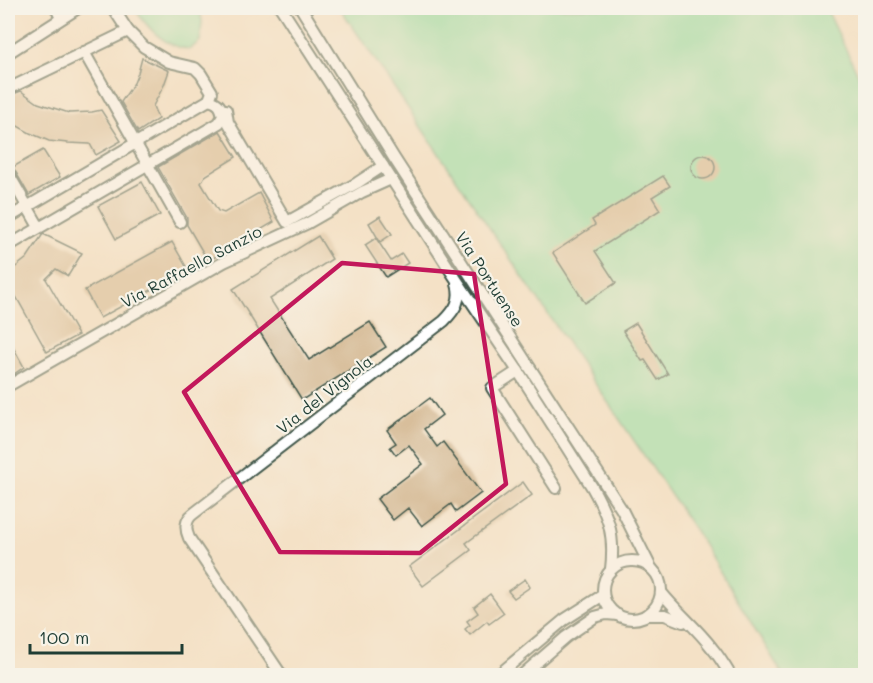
<svg xmlns="http://www.w3.org/2000/svg" width="873" height="683" font-family="Mali,sans-serif">
<style>
.green{fill:#88e0a5;stroke:#548e6c;stroke-width:1.5}
.building{fill:#d3b68f}
.lines{fill:none;stroke-linecap:round;stroke-linejoin:round}
.minor-casing{stroke:#3f564a;stroke-width:14}
.minor{stroke:#fff;stroke-width:10}
.marked{fill:none;stroke:#c2185b;stroke-width:4.5;stroke-linejoin:round}
.labels{text-anchor:middle;dominant-baseline:central;stroke-width:4.5;stroke-linejoin:round;paint-order:stroke}
.street-label{font-size:16px;fill:#1f3d34;stroke:#f7f3e8}
</style>
<rect width="100%" height="100%" fill="#f7f3e8"/>
<filter id="ink" filterUnits="userSpaceOnUse"><feTurbulence type="fractalNoise" baseFrequency=".0167" numOctaves="2"/><feDisplacementMap in="SourceGraphic" scale="12" xChannelSelector="R" yChannelSelector="G"/><feConvolveMatrix kernelMatrix="1 2 1 2 8 2 1 2 1" color-interpolation-filters="sRGB"/></filter>
<filter id="wash" filterUnits="userSpaceOnUse"><feTurbulence type="fractalNoise" baseFrequency=".008" numOctaves="4" result="noise"/><feDisplacementMap in="SourceGraphic" scale="24" xChannelSelector="R" yChannelSelector="G"/><feGaussianBlur stdDeviation="1.35" result="paint"/><feColorMatrix in="noise" values="0 0 0 0 0 0 0 0 0 0 0 0 0 0 0 0 0 1.4 0 .05"/><feComposite in="paint" operator="in"/></filter>
<g filter="url(#wash)">
<rect width="100%" height="100%" fill="#f4e1c6"/>
<g class="green">
<path d="M134 8H200L202 22 200 41 190 49C165 48 148 28 134 8Z"/>
<polygon points="340,8 826,8 865,89 865,675 783,675 696,532"/>
</g>
<g id="blocks">
<g class="building">
<polygon points="142,58 169,71 164,85 153,106 158,119 138,132 121,102 134,83 138,73"/>
<polygon points="21,91 38,103 69,113 92,112 101,110 121,141 96,155 90,144 68,143 49,141 30,133 14,124 8,119 8,96"/>
<polygon points="220,131 236,157 205,176 201,183 218,211 224,213 259,193 274,222 208,261 187,225 187,218 158,167"/>
<polygon points="43,150 60,177 29,195 13,167"/>
<circle cx="703" cy="167" r="12"/>
<polygon points="663,176 670,186 652,197 660,210 595,251 616,283 585,303 553,253 595,225 592,220"/>
<polygon points="142,182 160,215 116,239 98,206"/>
<polygon points="380,216 392,234 380,242 369,223"/>
<polygon points="43,234 82,253 68,276 56,269 46,279 78,335 47,352 8,282 8,273 27,258"/>
<polygon points="318,236 332,259 270,299 309,360 370,322 386,347 302,400 233,289"/>
<polygon points="376,238 391,261 402,254 408,263 386,277 365,245"/>
<polygon points="172,242 188,270 100,318 85,290"/>
<polygon points="636,323 668,374 658,380 645,360 642,361 623,331"/>
<polygon points="8,338 24,367 8,378"/>
<polygon points="430,398 442,415 424,429 437,447 443,442 481,493 456,512 451,504 422,526 408,508 393,520 377,499 423,464 409,445 396,455 390,447 396,443 387,430"/>
<polygon points="523,482 532,495 466,543 471,550 423,586 409,567"/>
<polygon points="525,579 530,587 514,598 508,591"/>
<polygon points="490,594 504,613 489,624 487,621 470,635 465,629 470,625 467,621 478,613 474,607"/>
</g>
</g>
</g>
<g filter="url(#ink)">
<use href="#blocks" fill-opacity="0" stroke="#3f564a" stroke-width="1.5"/>
<g class="lines">
<defs>
<g id="minor">
<polyline points="56,8 61,18"/>
<polyline points="113,8 128,31 144,47 169,62 195,68 201,74 212,92 209,100"/>
<path d="M281 8 454 276 518 371 592 487C609 517 615 535 611 569"/>
<polyline points="301,8 394,158 622,510 651,568"/>
<polyline points="84,52 180,222"/>
<polyline points="8,53 78,8"/>
<polyline points="8,89 128,31"/>
<polyline points="226,110 228,122 287,222 357,183 383,166"/>
<polyline points="8,173 39,227"/>
<polyline points="8,218 209,100"/>
<path d="M8 246 219 123 223 116C221 106 219 103 209 100"/>
<polyline points="518,371 492,388 556,488"/>
<polyline points="8,386 224,262 308,223 362,192 391,179"/>
<circle cx="632" cy="590" r="29"/>
<path d="M661 592C677 612 697 628 712 648 719 656 725 666 731 676"/>
<polyline points="646,615 665,615 683,622"/>
<path d="M282 676 189 538C185 529 185 520 193 514L444 321C455 310 462 300 457 284"/>
<polyline points="497,676 564,620 603,595"/>
<polyline points="521,676 566,637 595,617 606,614 618,615"/>
</g>
</defs>
<use href="#minor" class="minor-casing"/>
<use href="#minor" class="minor"/>
</g>
</g>
<path d="M0 0H873V683H0ZM342 263 474 274 506 484 420 553 280 552 184 392Z" fill="#f4e1c6" fill-opacity=".55" fill-rule="evenodd"/>
<path class="marked" d="M342 263 474 274 506 484 420 553 280 552 184 392Z"/>
<g class="labels">
<g class="street-label">
<text transform="translate(191 266) rotate(-28)">Via Raffaello Sanzio</text>
<text transform="translate(490 279) rotate(57)">Via Portuense</text>
<text transform="translate(324 394) rotate(-38)">Via del Vignola</text>
</g>
</g>
<rect width="873" height="683" fill="none" stroke="#f7f3e8" stroke-width="30"/>
<path d="M30 644v9h152v-9" fill="none" stroke="#1f3d34" stroke-width="3"/>
<text x="39" y="644" font-size="18" fill="#1f3d34" stroke="#f7f3e8" stroke-width="4.5" paint-order="stroke">100 m</text>
</svg>
